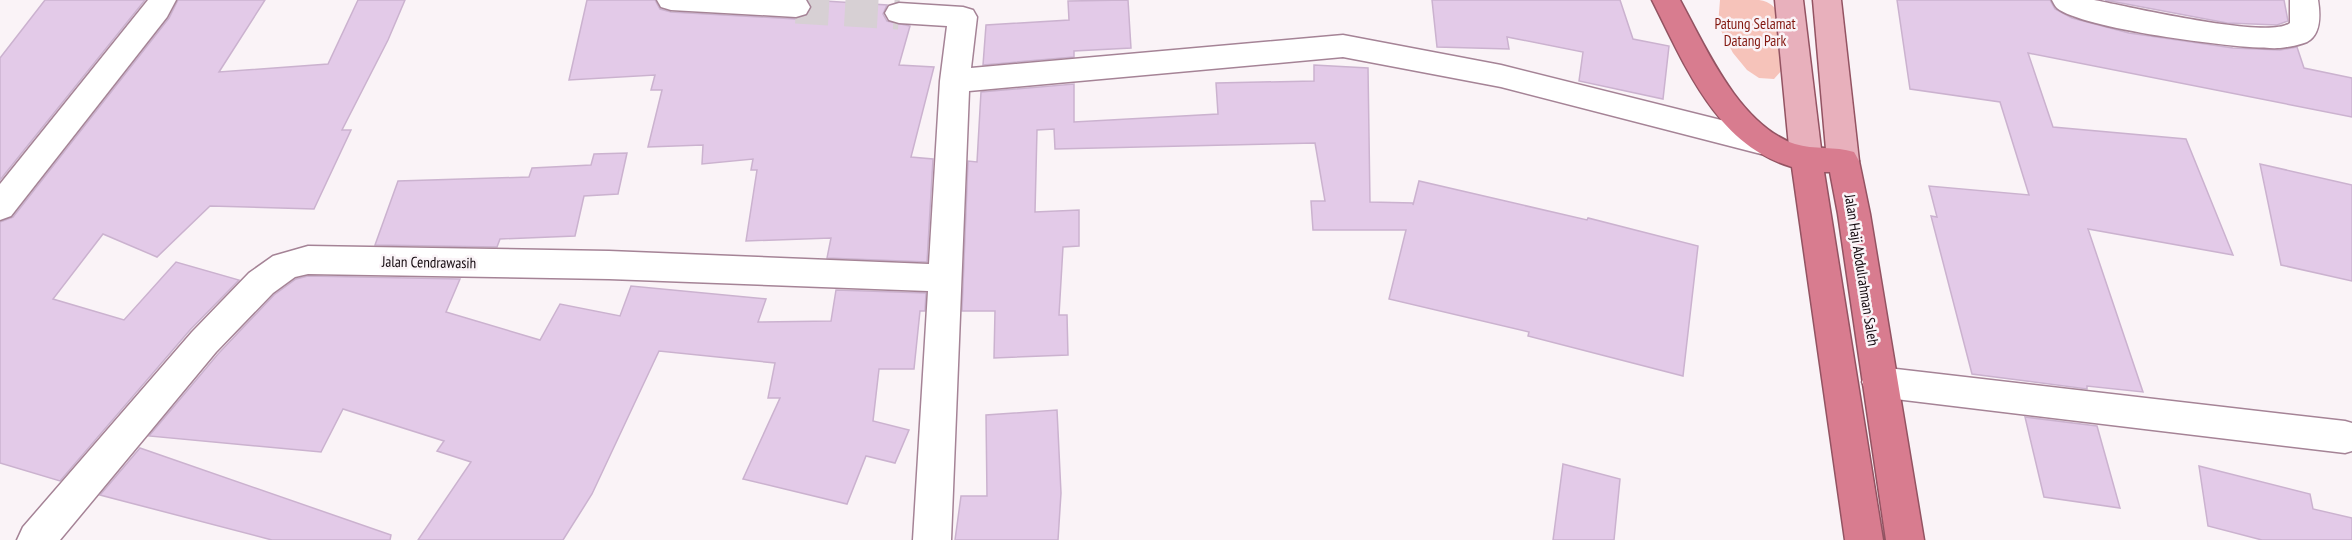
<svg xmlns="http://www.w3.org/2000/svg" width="2352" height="540" font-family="'PT Sans Narrow',sans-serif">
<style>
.green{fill:#f6c3ba}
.building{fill:#e3cae8;stroke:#cbb2cf;stroke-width:1.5}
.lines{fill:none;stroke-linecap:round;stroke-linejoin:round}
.minor-tunnel{stroke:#d7d0d4;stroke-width:33;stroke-dasharray:33 16;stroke-linecap:butt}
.minor-casing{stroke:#a58396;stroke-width:3}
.major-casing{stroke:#935362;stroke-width:3}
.highway-casing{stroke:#935362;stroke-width:3}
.minor{fill:#fff;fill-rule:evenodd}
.major{fill:#e8b0bc;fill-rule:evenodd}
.highway{fill:#d87c8f;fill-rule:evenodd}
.labels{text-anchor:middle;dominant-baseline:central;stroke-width:5;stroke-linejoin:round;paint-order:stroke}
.park-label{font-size:15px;fill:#82170f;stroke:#faf3f7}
.street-label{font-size:15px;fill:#13080e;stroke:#faf3f7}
</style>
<rect width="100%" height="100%" fill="#faf3f7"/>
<path class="green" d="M1720 0C1733 0 1747 0 1759 0 1791 4 1782 48 1782 70L1774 79 1759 78 1747 70 1733 53 1718 25Z"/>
<g class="building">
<polygon points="45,0 145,0 0,180 0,58"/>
<polygon points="178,0 265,0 219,72 328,64 358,0 405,0 388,40 342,130 351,130 314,209 210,206 157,257 103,234 53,299 124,320 176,262 239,280 190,330 60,481 0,463 0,222 13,217 169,18"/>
<polygon points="587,0 655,0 660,9 671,12 796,19 808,15 812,8 809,0 887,5 883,14 887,21 910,26 899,65 934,67 911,157 933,159 927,262 827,258 831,238 746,241 757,170 751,170 753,159 702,164 703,145 648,147 662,90 651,90 655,75 569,80"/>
<polygon points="1128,0 1131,48 1074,51 1074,57 983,65 986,25 1069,20 1068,1"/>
<polygon points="1432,0 1620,0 1633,39 1669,46 1663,99 1579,81 1583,52 1507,37 1509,49 1437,47"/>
<polygon points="1897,0 2050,0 2055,9 2072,18 2129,33 2233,48 2280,50 2297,47 2304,68 2352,78 2352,117 2028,53 2053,127 2186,139 2233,255 2088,229 2143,392 2087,386 2087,389 1972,374 1931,216 1937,217 1929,186 2029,195 2000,102 1910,89"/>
<polygon points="2105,0 2284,0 2288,21 2277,25 2227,23"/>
<polygon points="1314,65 1368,68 1370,202 1413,203 1413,205 1419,181 1587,220 1588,218 1698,246 1683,376 1528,336 1529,332 1389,299 1406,230 1313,230 1311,201 1325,201 1315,143 1055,149 1054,129 1037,130 1035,212 1079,210 1079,246 1063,247 1059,315 1067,315 1068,355 994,358 995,311 962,311 968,161 977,162 981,92 1074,84 1074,122 1218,114 1216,83 1314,81"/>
<polygon points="627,153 618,194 584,196 575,236 500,239 497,247 375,245 398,181 529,177 532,168 591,165 594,154"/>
<polygon points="2260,164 2352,185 2352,281 2281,265"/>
<polygon points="308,276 460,279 446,312 540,340 560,304 620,316 631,286 766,299 758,322 831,321 836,290 926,293 925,311 920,311 914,369 879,369 873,421 909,430 895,463 866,456 847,504 743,479 780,398 768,398 775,363 659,351 592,494 563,540 418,540 471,462 437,451 444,441 343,409 321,452 149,436 218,354 274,295 296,279"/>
<polygon points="1057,410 1061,493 1058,540 955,540 961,496 987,496 986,415"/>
<polygon points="2025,417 2097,426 2120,508 2044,497"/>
<polygon points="140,448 391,535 390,540 272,540 100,495"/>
<polygon points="1563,464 1620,479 1614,540 1553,540"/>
<polygon points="2199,466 2310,494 2313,509 2352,518 2352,540 2262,540 2208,526"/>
</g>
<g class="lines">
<polyline class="minor-tunnel" points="796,7 899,13"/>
<defs>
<g id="minor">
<polygon points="148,0 176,0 167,17 11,216 0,220 0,184"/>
<polygon points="657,0 806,0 810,7 806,14 796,17 671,10 661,7"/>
<path d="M2052 0C2065 0 2080 0 2094 0 2126 6 2269 40 2290 23V0H2318C2320 13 2322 34 2307 42 2300 45 2288 47 2280 48 2243 50 2083 29 2057 8 2055 6 2053 2 2052 0Z"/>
<polygon points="899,3 963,7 973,10 977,17 971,68 1343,35 1501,65 1761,130 1772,134 1776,142 1772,150 1761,154 1501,87 1343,57 969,91 951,540 913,540 928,291 609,279 308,274 295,277 273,293 216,352 60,540 17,540 23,527 192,332 249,273 273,256 308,246 609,251 929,264 940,81 947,26 899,23 889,20 885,13 889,6"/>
<polygon points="1879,367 2345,421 2352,423 2352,451 2345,453 1879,397 1867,393 1862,382 1867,371"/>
</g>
<g id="major">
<polygon points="1775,0 1803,0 1822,157 1817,166 1806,169 1795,166 1790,157"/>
<polygon points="1813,0 1841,0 1859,161 1854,170 1843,173 1832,170 1827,161"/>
</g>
<path id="highway" d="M1652 0H1680C1706 48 1739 125 1795 144 1814 150 1835 146 1854 152L1859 161 1870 214 1924 540H1886L1838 214 1830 172H1824L1883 540H1845L1792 167C1716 145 1685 65 1652 0Z"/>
</defs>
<use href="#minor" class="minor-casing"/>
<use href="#major" class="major-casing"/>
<use href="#highway" class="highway-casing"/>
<use href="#minor" class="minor"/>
<use href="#major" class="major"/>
<use href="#highway" class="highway"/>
</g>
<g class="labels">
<g class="park-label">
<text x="1755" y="23">Patung Selamat<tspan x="1755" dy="17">Datang Park</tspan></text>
</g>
<g class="street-label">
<text transform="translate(429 262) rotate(1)">Jalan Cendrawasih</text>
<text transform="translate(1862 270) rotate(81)">Jalan Haji Abdulrahman Saleh</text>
</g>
</g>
</svg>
